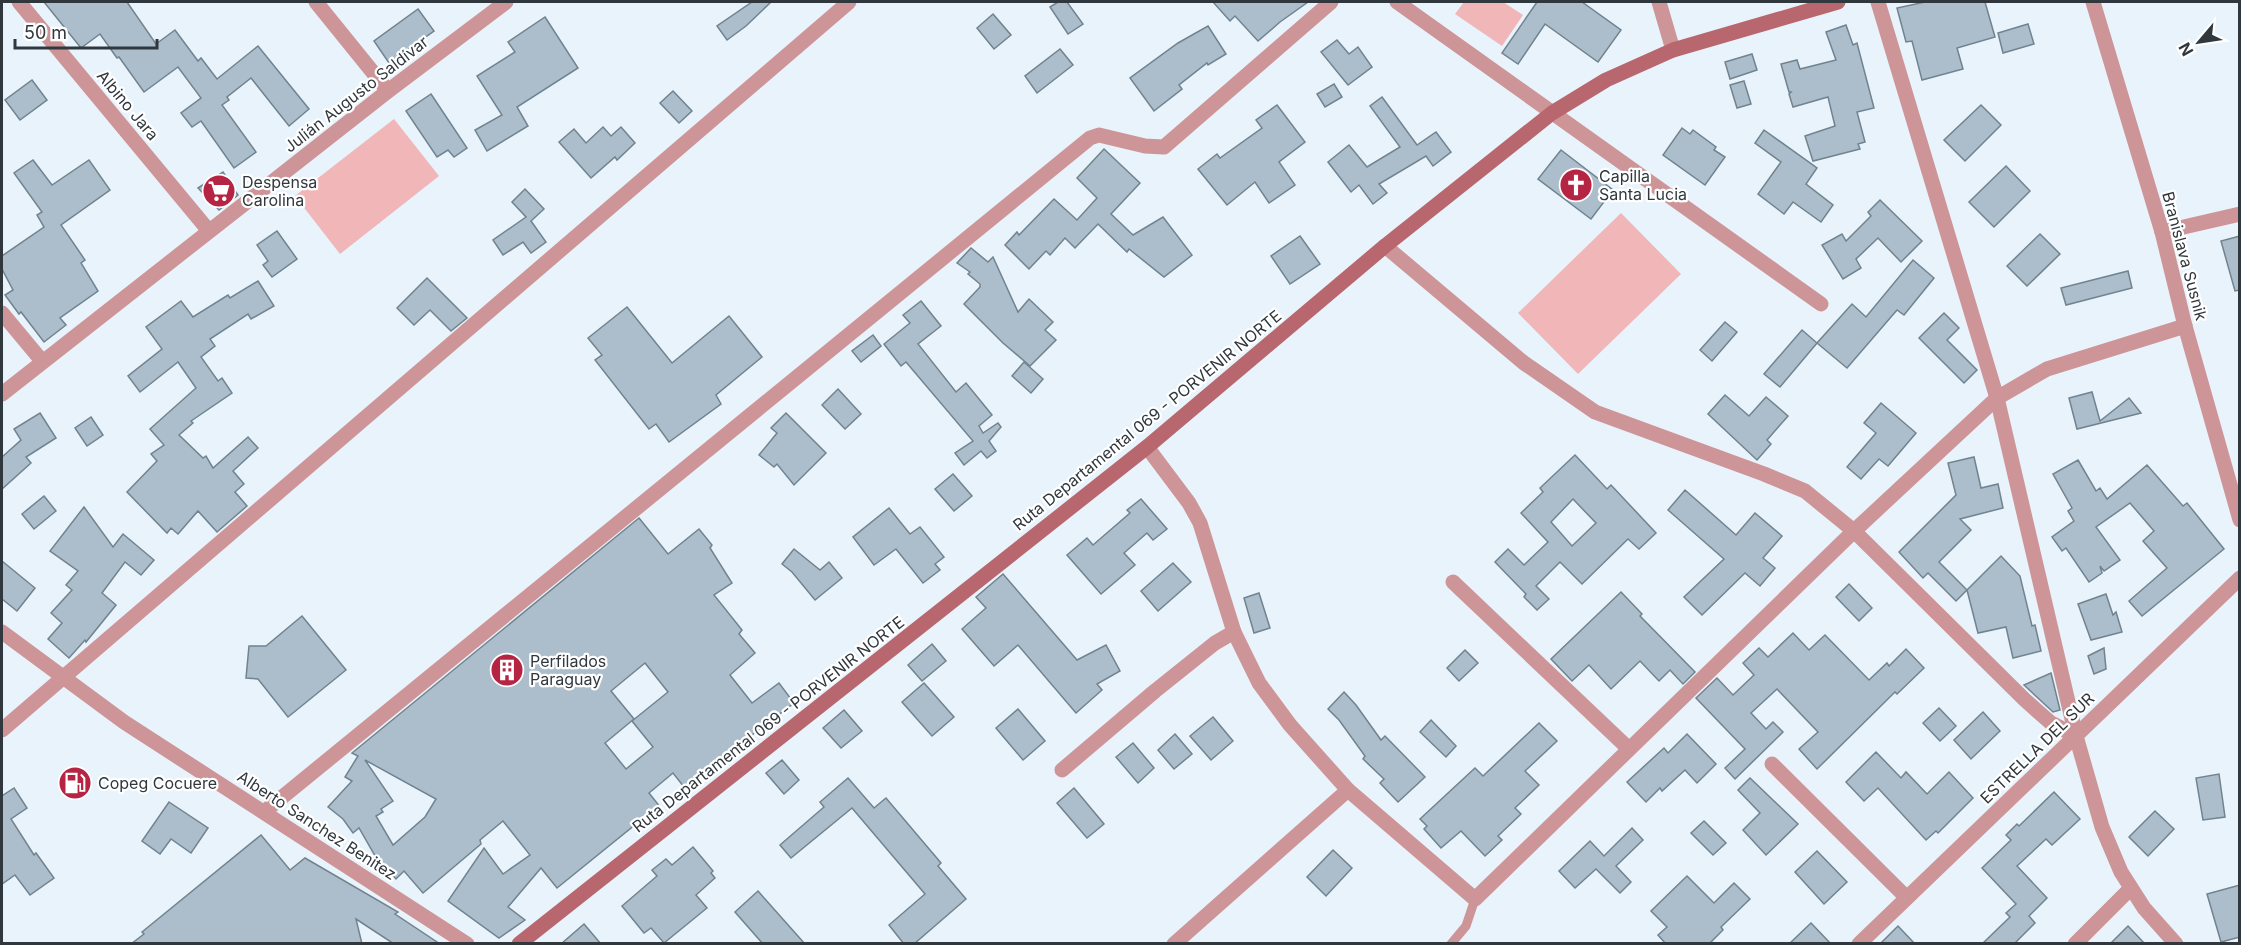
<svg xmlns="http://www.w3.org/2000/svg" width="2241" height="945" font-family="Inter,sans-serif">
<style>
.green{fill:#f0b6b8}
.building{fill:#acbecc;stroke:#71838f;stroke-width:1.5;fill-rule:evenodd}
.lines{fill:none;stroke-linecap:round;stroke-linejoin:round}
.service{stroke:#ce9598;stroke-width:9}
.minor{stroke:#ce9598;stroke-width:15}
.tertiary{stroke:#ce9598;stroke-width:15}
.secondary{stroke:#b8676e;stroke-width:15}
.labels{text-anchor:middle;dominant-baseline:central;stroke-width:4.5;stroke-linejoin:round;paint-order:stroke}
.street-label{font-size:16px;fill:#30383d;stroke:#fff}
.poi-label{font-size:16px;fill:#30383d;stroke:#fff;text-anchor:start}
</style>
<rect width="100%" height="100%" fill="#e8f3fc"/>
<g class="green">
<polygon points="1464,2 1503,2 1523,15 1502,46 1455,14"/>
<polygon points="394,119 439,176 340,254 295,196"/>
<polygon points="1621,213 1681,274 1578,374 1518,313"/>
</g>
<g class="building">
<polygon points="44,2 127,2 156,44 175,30 198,61 201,58 217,79 258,46 309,109 289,126 251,78 227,97 229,100 222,105 256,152 234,168 201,121 192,127 181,113 201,98 178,67 144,92 119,57 117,58 100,34 81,48"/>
<polygon points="752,2 771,2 746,26 727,40 717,26"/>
<polygon points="1058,2 1067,2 1083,24 1068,34 1050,7"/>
<polygon points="1213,2 1308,2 1280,22 1258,41 1235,16 1230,21"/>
<polygon points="1537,2 1582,2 1621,30 1598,62 1545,24 1518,64 1502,53"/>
<polygon points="1925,2 1985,2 1995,37 1957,48 1963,69 1922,80 1912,41 1906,42 1897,8"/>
<polygon points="418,9 434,31 389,63 374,41"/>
<polygon points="993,14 1011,35 994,49 977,28"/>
<polygon points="545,17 578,68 517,107 528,126 487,151 475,130 502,115 477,76 515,52 508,42"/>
<polygon points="2028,24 2034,44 2003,53 1998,33"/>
<polygon points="1846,25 1853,45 1857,43 1874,108 1857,112 1865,142 1858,144 1860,149 1813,161 1805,136 1835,126 1828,97 1793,107 1789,94 1791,92 1789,92 1781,64 1797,60 1800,69 1836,60 1826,32"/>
<polygon points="1208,26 1226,54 1208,65 1207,63 1179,85 1182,89 1154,111 1130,78 1178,43"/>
<polygon points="1337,40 1349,54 1358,47 1372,67 1348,85 1321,52"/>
<polygon points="1060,49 1073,65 1037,93 1025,76"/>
<polygon points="1752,54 1757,70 1730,79 1725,62"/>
<polygon points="32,80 47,100 20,120 5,100"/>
<polygon points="1744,81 1751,104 1737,108 1730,85"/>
<polygon points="1334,84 1342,97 1325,107 1317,94"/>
<polygon points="673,91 692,111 679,123 660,103"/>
<polygon points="431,94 467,148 454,157 448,150 437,157 406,111"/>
<polygon points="1382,97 1417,145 1436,132 1451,152 1433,166 1426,156 1379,184 1387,193 1373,204 1359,185 1351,192 1328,162 1349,145 1367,167 1400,147 1370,106"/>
<polygon points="1277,105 1305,142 1279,162 1295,185 1269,203 1255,182 1227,205 1198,169 1217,154 1220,158 1262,128 1256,120"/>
<polygon points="1981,105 2001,125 1965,161 1944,140"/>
<polygon points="603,127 611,136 621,127 635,143 617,160 615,157 591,178 559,142 574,129 586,143"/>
<polygon points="1682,128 1690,134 1693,130 1716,147 1714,150 1725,157 1705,185 1663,155"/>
<polygon points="1764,130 1817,168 1806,184 1833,205 1821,222 1793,202 1784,214 1758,194 1781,162 1755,143"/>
<polygon points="1104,149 1140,183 1111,214 1133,235 1163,217 1192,255 1164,277 1129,249 1127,252 1098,224 1075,248 1065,238 1050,255 1046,251 1029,269 1005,245 1017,232 1019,235 1054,199 1077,220 1097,198 1077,178"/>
<polygon points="1561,150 1613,190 1591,219 1538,179"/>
<polygon points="33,160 52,185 89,160 110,190 61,225 85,260 81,263 98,291 60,318 66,325 44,342 21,312 19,314 5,295 13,290 2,269 2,256 44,227 37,215 42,212 14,173"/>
<polygon points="2006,166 2030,191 1994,227 1969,202"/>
<polygon points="223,172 238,195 219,210 198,188"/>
<polygon points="525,189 544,209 531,221 546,242 531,253 523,242 503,255 493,240 526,217 512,202"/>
<polygon points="1880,200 1922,241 1901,262 1878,238 1856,259 1861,268 1843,279 1822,245 1842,234 1846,241 1871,216 1868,212"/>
<polygon points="277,231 297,259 272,277 263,265 268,261 257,245"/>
<polygon points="2040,234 2060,254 2027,286 2007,266"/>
<polygon points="1300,236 1320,264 1290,284 1271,256"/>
<polygon points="2240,236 2240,290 2235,291 2221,241"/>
<polygon points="971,248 988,262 993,257 1018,312 1029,299 1053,322 1045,330 1056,340 1030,366 1003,343 964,304 980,287 980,284 968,274 970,272 957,263"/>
<polygon points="1913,260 1934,278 1904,315 1897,310 1847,368 1817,343 1852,304 1866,317"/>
<polygon points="2128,271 2132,288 2066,305 2061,288"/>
<polygon points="427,278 467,318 451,331 430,310 414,325 397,308"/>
<polygon points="258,281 274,306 251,319 248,314 210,339 215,346 201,357 218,381 222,378 232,393 191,421 193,423 179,435 203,458 206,456 213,468 248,437 258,448 233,471 244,484 235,492 247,506 217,532 198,511 178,534 171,528 167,533 127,492 157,461 151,454 164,445 150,429 196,388 178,362 140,392 128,376 162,349 146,327 181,301 193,317 228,295 230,298"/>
<polygon points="921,301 941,326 918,344 956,392 966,383 992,415 979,426 983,433 998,423 1001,427 989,441 996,451 987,458 981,451 964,465 955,453 973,441 906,362 901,366 884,344 910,323 903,315"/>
<polygon points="627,307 672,363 729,316 762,357 716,395 721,404 669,442 656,424 649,429 595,360 602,355 588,338"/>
<polygon points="1944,313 1959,328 1947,340 1977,370 1964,383 1919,338"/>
<polygon points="1725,322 1737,332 1712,361 1700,350"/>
<polygon points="1802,330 1817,343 1780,387 1764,374"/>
<polygon points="873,335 881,346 861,362 852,351"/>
<polygon points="1024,362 1043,379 1031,393 1012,376"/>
<polygon points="838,389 861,414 845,429 822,405"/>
<polygon points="2092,392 2100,421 2129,398 2141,413 2077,429 2069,398"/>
<polygon points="1725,395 1749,416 1766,397 1788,416 1767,440 1771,444 1757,460 1708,414"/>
<polygon points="1881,403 1916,433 1888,466 1879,459 1861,479 1847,467 1876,433 1864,423"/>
<polygon points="40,413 56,438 26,457 31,463 2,489 2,457 21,440 14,429"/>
<polygon points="786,413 826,453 794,485 777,464 774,467 759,455 777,433 771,428"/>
<polygon points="91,417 103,435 87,446 75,428"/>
<path d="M1575 455 1607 489 1611 485 1656 533 1639 549 1628 539 1582 584 1560 562 1536 586 1549 599 1537 610 1524 597 1526 594 1495 562 1508 549 1524 565 1548 542 1521 513 1543 492 1540 488ZM1573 499 1596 523 1572 546 1551 522Z"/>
<polygon points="1974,457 1981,488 1998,484 2003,508 1960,519 1971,530 1939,562 1967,590 2001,556 2020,576 2032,626 2035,625 2041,651 2013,658 2006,627 1978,633 1967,590 1956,601 1928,573 1923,578 1899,552 1956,495 1948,463"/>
<polygon points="2078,460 2096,491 2100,488 2107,499 2147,465 2183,506 2187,503 2224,549 2142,616 2129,601 2167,568 2143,541 2154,531 2130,503 2096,527 2120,560 2104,571 2100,566 2102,573 2089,582 2066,548 2062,551 2052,537 2074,521 2068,511 2072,508 2053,474"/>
<polygon points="953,474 972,496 954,511 935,489"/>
<polygon points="1685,490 1736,535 1755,513 1782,536 1763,558 1775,568 1760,586 1745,573 1702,615 1684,597 1724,559 1668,510"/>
<polygon points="44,496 56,511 34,529 22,514"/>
<polygon points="1141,499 1167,529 1153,540 1147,533 1124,553 1135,565 1101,594 1067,555 1087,538 1093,545 1130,513 1127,510"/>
<polygon points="84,507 113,547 123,534 154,560 141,575 125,562 102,593 116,605 86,642 85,640 69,658 48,639 62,623 51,613 72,590 66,585 78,571 50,551"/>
<polygon points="889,508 910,534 920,527 944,557 935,564 940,570 923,583 896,549 874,565 853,537"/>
<path d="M639 518 668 554 699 529 712 545 710 548 732 583 714 595 742 630 739 634 755 653 730 675 752 703 779 683 794 703 684 787 673 773 649 793 661 808 647 818 646 816 557 888 541 868 508 907 525 920 499 938 448 901 484 848 503 874 530 855 503 821 480 840 481 844 423 893 404 871 396 879 374 854 359 828 353 833 343 819 328 807 352 781 345 777 358 756 352 753ZM645 663 668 692 632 721 653 747 626 769 605 743 634 719 611 691ZM365 760 436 799 425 817 393 845 376 816 383 812 381 809 393 801Z"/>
<polygon points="794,549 820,570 829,562 842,578 815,600 792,572 782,564"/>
<polygon points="2,561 35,588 17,611 2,599"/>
<polygon points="1173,563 1191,582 1158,611 1141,591"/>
<polygon points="1003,574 1077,660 1106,645 1120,671 1097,684 1102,690 1076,713 1018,645 994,666 962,629 986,608 976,597"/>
<polygon points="1849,584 1872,608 1859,621 1836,597"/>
<polygon points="1621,592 1642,614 1640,616 1695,672 1683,684 1670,670 1659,681 1640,661 1611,689 1589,665 1572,681 1551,659"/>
<polygon points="1259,593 1270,628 1254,633 1244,598"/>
<polygon points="2106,594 2113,615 2116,612 2122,632 2091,640 2078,604"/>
<polygon points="302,616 346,670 288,717 258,679 246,678 249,646 266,646"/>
<polygon points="1793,633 1809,650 1825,635 1869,680 1887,663 1889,666 1906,649 1924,668 1897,694 1895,692 1817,769 1799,749 1818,732 1777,689 1751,713 1766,729 1773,722 1783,732 1735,779 1725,768 1745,749 1696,698 1717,678 1733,695 1754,675 1743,663 1759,648 1768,657"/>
<polygon points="932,644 946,661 922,681 908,665"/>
<polygon points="2104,648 2106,669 2094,674 2088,656"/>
<polygon points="1465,650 1478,663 1459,681 1447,668"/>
<polygon points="2051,673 2060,710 2053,712 2024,685"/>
<polygon points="924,683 954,717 932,736 902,702"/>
<polygon points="1344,692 1356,705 1381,740 1385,736 1425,777 1398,802 1380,783 1384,779 1363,759 1365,756 1339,720 1328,709"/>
<polygon points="1939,708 1956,726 1940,741 1923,723"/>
<polygon points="1018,709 1045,741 1023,760 996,728"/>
<polygon points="844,710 862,731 841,748 823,728"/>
<polygon points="1983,712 2000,731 1971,759 1954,740"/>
<polygon points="1213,717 1233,741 1211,760 1190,736"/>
<polygon points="1431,720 1456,746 1446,757 1420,732"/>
<polygon points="1539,723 1557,741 1525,771 1539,785 1515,808 1521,814 1498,836 1502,840 1485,856 1461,831 1441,848 1424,829 1427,826 1420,819 1475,768 1483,776"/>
<polygon points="1175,734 1192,754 1174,769 1158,750"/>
<polygon points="1687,734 1716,764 1697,783 1685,770 1662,791 1660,788 1646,802 1627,782 1664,748 1668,753"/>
<polygon points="1133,743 1154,768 1138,783 1116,757"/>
<polygon points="1876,752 1901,778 1906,772 1927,794 1949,772 1973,798 1938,833 1936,831 1926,840 1878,788 1864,801 1846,782"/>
<polygon points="782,760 799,780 784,794 766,773"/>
<polygon points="2219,774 2225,817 2203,820 2196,778"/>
<polygon points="848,778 874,808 886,798 941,863 938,866 966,899 914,944 904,944 889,925 925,894 852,808 791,858 780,845 824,807 820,802"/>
<polygon points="1750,778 1798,824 1766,855 1743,830 1760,813 1738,790"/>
<polygon points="14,788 27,808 11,819 34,855 36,853 54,878 30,895 15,875 2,884 2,796"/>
<polygon points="1074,788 1104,824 1087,838 1057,803"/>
<polygon points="2054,792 2080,819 2052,845 2046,839 2017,866 2047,898 2029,916 2035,923 2014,944 1982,944 2010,917 2006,913 2016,904 1982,868 2011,840 2006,835 2017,824 2019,826"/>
<polygon points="169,802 208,828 191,853 171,839 160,854 142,841"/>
<polygon points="2155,811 2174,829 2148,856 2129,837"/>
<polygon points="1704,821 1726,843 1713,855 1691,833"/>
<polygon points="1632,828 1643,840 1616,866 1631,882 1620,893 1596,869 1575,888 1559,871 1590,841 1604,856"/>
<polygon points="261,835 290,870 305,858 398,912 395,914 440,944 394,944 356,919 362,944 131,944 144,934 142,932"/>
<polygon points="693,847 713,871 711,873 715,878 696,895 707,908 664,943 651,928 644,933 622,906 657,876 652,870 666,859 672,865"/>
<polygon points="1333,850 1352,868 1326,896 1307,877"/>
<polygon points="1817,851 1847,882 1824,904 1795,872"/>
<polygon points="1687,876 1714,903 1734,883 1750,899 1721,927 1723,930 1709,944 1666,944 1658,935 1667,927 1651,911"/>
<polygon points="2240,885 2240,937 2221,942 2207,894"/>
<polygon points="758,891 805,944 763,944 735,912"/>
<polygon points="1811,923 1831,944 1789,944"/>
<polygon points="584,924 601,944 561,944"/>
<polygon points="1898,926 1915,944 1880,944"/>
<polygon points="2128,926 2145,944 2110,944"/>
</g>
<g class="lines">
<polyline class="service" points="1451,944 1466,926 1475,899"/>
<g class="minor">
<polyline points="19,2 209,231"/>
<polyline points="316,2 388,91"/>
<polyline points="1397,2 1821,304"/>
<polyline points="1659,2 1673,50"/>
<polyline points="1878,2 1997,398 2076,736 2102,827 2121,872 2144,908 2176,944"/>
<polyline points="2093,2 2162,232 2185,326 2240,520"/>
<polyline points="2162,232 2240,214"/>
<polyline points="1385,246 1524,363 1595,412 1764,474 1805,491 1854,531 2025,700 2051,723 2076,736"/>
<polyline points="2,313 42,361"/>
<polyline points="1147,447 1189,503 1200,523 1234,632 1259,683 1290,725 1348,790 1475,899 1854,531 1997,398 2047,369 2185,326"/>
<polyline points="1453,582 1628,748"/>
<polyline points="2,730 849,2"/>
<polyline points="1772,764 1906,897"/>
<polyline points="1062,770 1155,691 1215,643 1234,632"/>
<polyline points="264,812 1090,138 1099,135 1145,146 1164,147 1331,2"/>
<polyline points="1174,944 1348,790"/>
<polyline points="1859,944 2240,578"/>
<polyline points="2075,944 2131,888"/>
</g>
<g class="tertiary">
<polyline points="2,394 388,91 506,2"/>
<polyline points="2,632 124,722 467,944"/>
</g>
<polyline class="secondary" points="519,944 1147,447 1385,246 1552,113 1606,80 1673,50 1838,2"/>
</g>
<defs>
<symbol id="church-disc" viewBox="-11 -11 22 22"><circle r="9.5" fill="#b62443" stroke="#fff"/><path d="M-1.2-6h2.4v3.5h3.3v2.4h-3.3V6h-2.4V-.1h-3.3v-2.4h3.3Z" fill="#fff"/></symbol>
<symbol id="supermarket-disc" viewBox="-11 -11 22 22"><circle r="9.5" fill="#b62443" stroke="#fff"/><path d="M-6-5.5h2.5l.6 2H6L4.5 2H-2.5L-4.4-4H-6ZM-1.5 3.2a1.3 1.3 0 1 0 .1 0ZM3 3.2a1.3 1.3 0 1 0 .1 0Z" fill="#fff"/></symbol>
<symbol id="building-disc" viewBox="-11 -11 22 22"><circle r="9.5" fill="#b62443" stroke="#fff"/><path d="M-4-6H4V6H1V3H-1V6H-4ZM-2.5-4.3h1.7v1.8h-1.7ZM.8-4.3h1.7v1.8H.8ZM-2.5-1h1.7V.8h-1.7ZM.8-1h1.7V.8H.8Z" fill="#fff"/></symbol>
<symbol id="fuel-disc" viewBox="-11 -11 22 22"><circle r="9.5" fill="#b62443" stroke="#fff"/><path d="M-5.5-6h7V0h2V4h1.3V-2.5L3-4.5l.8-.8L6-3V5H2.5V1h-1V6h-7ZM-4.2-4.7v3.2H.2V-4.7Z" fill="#fff"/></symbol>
</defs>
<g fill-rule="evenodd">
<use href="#church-disc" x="1557" y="166" width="38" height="38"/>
<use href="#supermarket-disc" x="200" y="172" width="38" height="38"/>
<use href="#building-disc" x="488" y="651" width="38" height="38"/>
<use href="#fuel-disc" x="56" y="764" width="38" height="38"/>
</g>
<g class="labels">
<g class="street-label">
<text transform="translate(356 94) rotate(-38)">Julián Augusto Saldívar</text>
<text transform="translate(128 105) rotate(50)">Albino Jara</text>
<text transform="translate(2185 256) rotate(75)">Branislava Susnik</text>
<text transform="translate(1147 420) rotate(-39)">Ruta Departamental 069 - PORVENIR NORTE</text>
<text transform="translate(768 724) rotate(-38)">Ruta Departamental 069 - PORVENIR NORTE</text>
<text transform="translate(2037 748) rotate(-44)">ESTRELLA DEL SUR</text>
<text transform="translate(317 825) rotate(33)">Alberto Sanchez Benitez</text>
</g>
<g class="poi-label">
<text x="1599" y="176">Capilla<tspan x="1599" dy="18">Santa Lucia</tspan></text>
<text x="242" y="182">Despensa<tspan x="242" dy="18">Carolina</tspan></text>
<text x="530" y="661">Perfilados<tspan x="530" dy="18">Paraguay</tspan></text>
<text x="98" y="783">Copeg Cocuere</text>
</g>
</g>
<rect width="2241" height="945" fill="none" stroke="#30383d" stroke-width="6"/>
<g transform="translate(2199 42) rotate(241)" stroke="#ffffff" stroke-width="4.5" paint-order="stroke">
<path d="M0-4.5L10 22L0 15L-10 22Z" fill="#30383d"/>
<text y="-9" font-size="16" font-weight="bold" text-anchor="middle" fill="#30383d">N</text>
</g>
<path d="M15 39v9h142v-9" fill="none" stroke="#30383d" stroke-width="3"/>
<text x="24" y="39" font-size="18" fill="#30383d" stroke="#ffffff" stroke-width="4.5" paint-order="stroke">50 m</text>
</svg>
